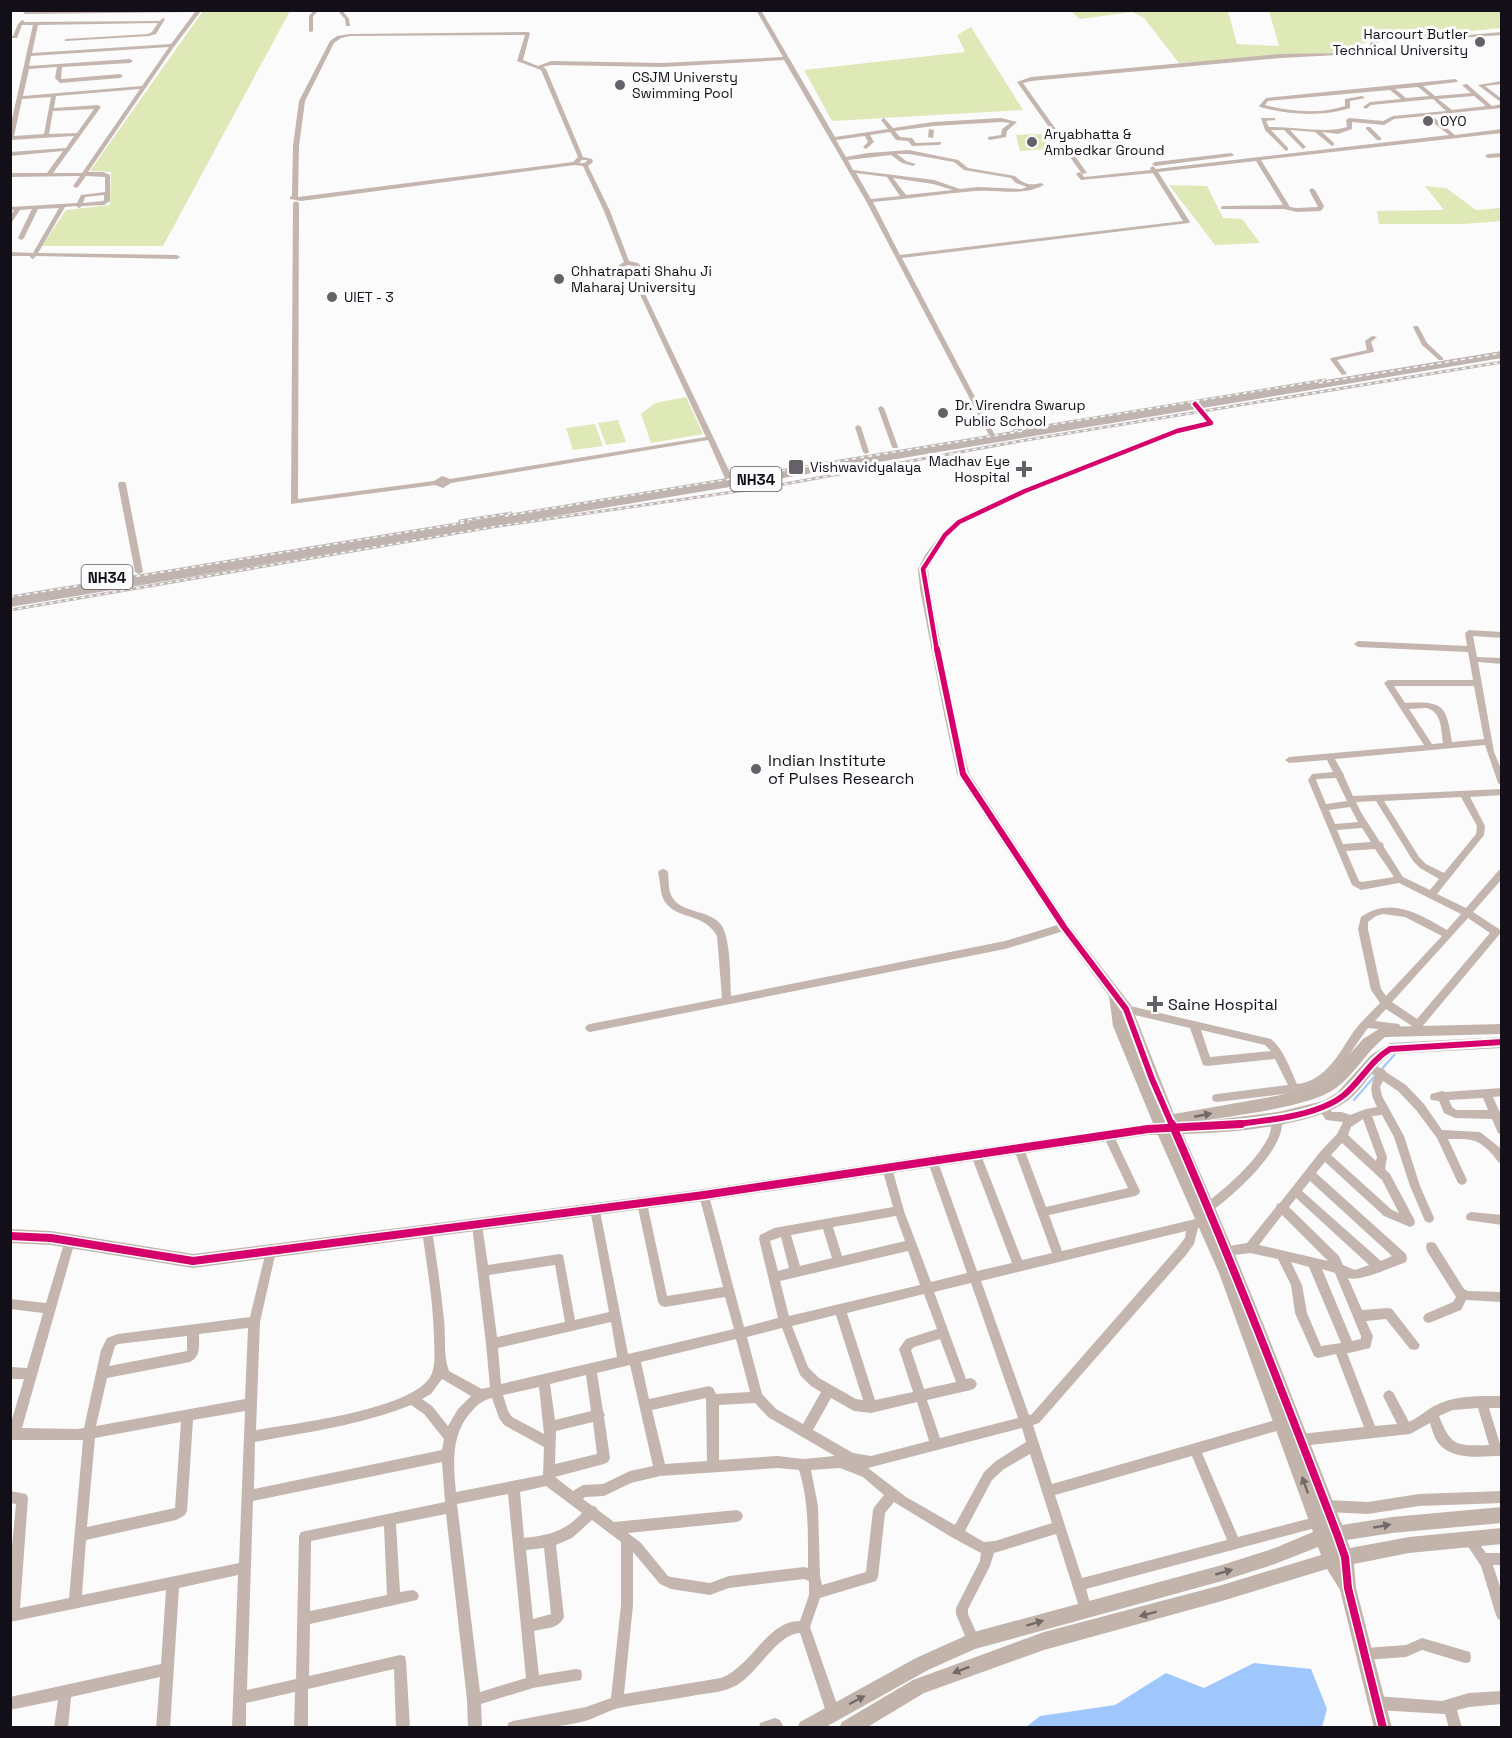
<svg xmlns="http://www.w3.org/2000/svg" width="1512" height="1738" font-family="'Space Grotesk',sans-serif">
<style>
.green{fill:#dfe8b7}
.water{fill:#9fc7fc}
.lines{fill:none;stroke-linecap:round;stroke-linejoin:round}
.stream{stroke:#9fc7fc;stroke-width:2}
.street{fill:#c4b5ae;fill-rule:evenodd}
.secondary{fill:#c2b3ab;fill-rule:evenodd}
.highway{fill:#bfb4af;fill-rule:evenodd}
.rail-casing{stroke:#bfb7b4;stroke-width:3}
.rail{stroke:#fbfbfb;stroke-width:1.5;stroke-dasharray:4;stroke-linecap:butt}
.cycleway-far2-casing{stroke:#fbfbfb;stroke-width:8}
.cycleway-far1-casing{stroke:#fbfbfb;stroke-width:10}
.cycleway-casing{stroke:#fbfbfb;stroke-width:11}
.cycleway-far2{stroke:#d6006c;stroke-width:4.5}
.cycleway-far1{stroke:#d6006c;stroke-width:6}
.cycleway{stroke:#d6006c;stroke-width:8}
.oneway{fill:#736969}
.poi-dot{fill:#646268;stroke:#fbfbfb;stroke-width:2}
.labels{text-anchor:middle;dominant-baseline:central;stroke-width:6;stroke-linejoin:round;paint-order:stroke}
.far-poi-label{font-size:14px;fill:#130f19;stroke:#fbfbfb;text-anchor:start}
.shield{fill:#fbfbfb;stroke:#59565d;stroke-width:1.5}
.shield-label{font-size:15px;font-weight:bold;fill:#130f19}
.poi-label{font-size:16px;fill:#130f19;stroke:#fbfbfb;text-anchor:start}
</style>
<rect width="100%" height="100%" fill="#fbfbfb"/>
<g class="green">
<polygon points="203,11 290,11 163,246 42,246 66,210 110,205 111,172 90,171"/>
<polygon points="1071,11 1228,11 1237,44 1279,46 1269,11 1501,11 1502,28 1417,36 1395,31 1342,52 1179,63 1144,18 1132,12 1080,19"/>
<polygon points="971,27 1023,110 832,121 804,70 965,52 957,35"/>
<polygon points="1041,134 1051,149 1020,151 1016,135"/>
<polygon points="1169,185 1207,186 1223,218 1242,219 1260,243 1215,245"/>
<polygon points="1425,186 1446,188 1476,210 1501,208 1501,221 1462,224 1379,224 1377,211 1444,210"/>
<polygon points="686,397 703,434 651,443 641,414 655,403"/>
<polygon points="618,420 626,442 606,445 598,423"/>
<polygon points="595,424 603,446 573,450 566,428"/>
</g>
<polygon class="water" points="1254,1663 1311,1669 1327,1709 1322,1727 1026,1727 1040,1716 1115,1705 1166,1673 1204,1688"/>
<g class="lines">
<g class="stream">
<polyline points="1381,1070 1395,1054"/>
<polyline points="1354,1100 1375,1076"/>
</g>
<g class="street">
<path d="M117 10 201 11 173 48 88 172H103L110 175V201L104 205 82 206 79 208 76 206 65 207 38 253 177 255 180 257 177 259 36 256 33 259 31 258 30 256H10V252L33 253 59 208 38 209 24 238 21 240 18 238 32 209 20 210 10 225V217L14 210 10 211V207L77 203 81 195 105 192V177L86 176 78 187 76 188 73 186 80 176 10 177V173H47L63 151 10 156V152L66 148 74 136 10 140V128L33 25H22L17 38H10V36H13L18 24 22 20 24 21V22L160 21 163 18 165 19 156 34 149 36 66 41 64 40 66 39 148 34 152 32 158 23 38 25 32 53 171 44 195 12 25 14 23 13 25 12ZM169 47 142 86 23 96 29 69 57 67 55 78 60 83 120 78 123 76 120 74 61 79 62 67 130 63 133 61 130 59 29 66 31 56ZM140 89 82 173H53L101 107 98 105 54 108 56 96ZM51 97 44 134 14 136 22 99ZM94 109 77 133 49 134 53 111ZM104 195V200L103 201 83 203 85 197Z"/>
<polygon points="314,10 319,10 313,16 313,31 311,32 309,31 309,16"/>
<polygon points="337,10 342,10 349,19 350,26 346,26 345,19"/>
<path d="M756 10H761L835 137 888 129 881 120 884 118 893 128 933 122 1001 118 1017 122 1007 131 1006 137 990 140 988 139V137L1001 135 1002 129 1010 123 1001 122 933 126 895 131 900 137 912 138 916 143 941 142V144L939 145 912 146 908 141 896 140 890 132 870 135 874 142 866 149 863 147 868 142 865 136 836 140 846 157 868 153 909 150 958 160 968 168 1015 176C1023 184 1030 186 1041 183L1044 185C1021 197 1000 189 975 191 941 194 907 199 873 202L900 255 1183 221 1153 173 1081 180 1076 174 1079 172 1082 174 1017 82 1031 77 1281 54 1338 53 1368 48 1371 42 1378 40 1428 34 1457 36 1502 32V35L1457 38 1428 36 1379 42 1375 44 1372 50 1338 55 1281 58 1031 81 1023 83 1087 173 1082 174 1084 177 1151 170 1150 168 1153 166 1156 169 1449 135 1425 116 1394 119 1384 125 1352 122V129L1338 134 1322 132 1334 143V145L1332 146 1315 132 1290 130 1305 146 1306 147 1303 149 1284 130H1271L1288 148V150L1286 151 1265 130 1261 118H1275V120L1266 121 1269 127C1292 126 1327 134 1347 127L1346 120 1349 118 1383 121 1393 116 1446 111 1433 99 1371 105 1366 109 1363 107 1370 102 1401 99 1390 90 1268 101 1265 105C1289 112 1321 114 1345 106V99L1362 96 1365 98 1350 101V108C1322 117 1288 115 1260 107L1259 106 1266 98 1455 79 1458 81 1457 82 1423 86 1435 96 1471 93 1462 85 1467 84 1492 106 1502 104V108L1431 115 1455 135 1502 129V133L1261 160 1290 207 1297 208 1318 207 1309 190 1312 188 1315 190 1324 206 1322 210 1320 211 1297 212 1284 209H1221V207L1223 206 1283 205 1256 161 1158 172 1190 222 1189 223 902 258 997 439 994 441 991 439 866 201 784 60 662 67 551 65 543 67 546 69 583 157 592 159 593 162 588 166 610 211 629 261 638 263 644 269 636 275 735 483 731 485 727 483 708 440 451 483 443 488 435 485 291 504 293 203 296 201 299 203 298 499 434 481 442 476 450 479 706 437 631 275 619 272 618 266 624 262 604 211 583 166 575 165 301 201 290 199V197L292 196 293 146 299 101 330 41 337 36 350 34 528 32 530 33 523 60 538 66 551 61 662 63 783 57ZM525 35 517 61 541 70 578 157 573 162 298 197 299 146 305 101 334 43 341 38 350 36ZM1418 87 1429 96 1406 98 1395 89ZM1474 96 1486 106 1452 110 1438 99ZM897 154H909L954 162 964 170 1011 178 1016 183 1027 187 1021 189 978 187 960 189 934 180 853 170 848 160 891 155 902 163 913 166 916 164 906 161ZM582 160H587V161L584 163H579ZM856 173 887 177 900 196 871 199ZM893 178 933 184 953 190 906 195ZM628 265 634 266 637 269 632 272 625 271 624 267Z"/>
<polygon points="1502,81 1502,84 1485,86 1502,99 1502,103 1478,85"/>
<polygon points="1366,127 1370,127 1381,138 1381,140 1377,140 1366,129"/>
<polygon points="929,129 934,130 933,138 928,137"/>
<polygon points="1231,153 1234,155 1233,156 1155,166 1152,164 1155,162"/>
<polygon points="1502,153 1502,157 1488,158 1485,156 1488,154"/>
<polygon points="1414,326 1418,326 1427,343 1443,358 1443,360 1439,360 1422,345 1413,327"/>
<polygon points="1372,336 1377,337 1371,342 1374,351 1373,352 1337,360 1347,374 1342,375 1330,359 1331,358 1367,350 1365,341"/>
<polygon points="881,406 884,408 898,447 897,448 893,448 892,447 878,408"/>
<polygon points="858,425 861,427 869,452 868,453 866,454 863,452 855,427"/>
<polygon points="119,482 125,482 126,484 143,572 139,574 135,572 118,484"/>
<path d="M1469 630 1502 632V638L1473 636 1477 657 1502 658V664L1478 662 1494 752 1502 771V786L1498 783 1485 745 1335 759 1344 775V776L1353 796 1502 789V795L1470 797 1485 826 1484 835 1437 894 1466 908 1499 870 1502 869V879L1473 912 1499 929 1501 932 1499 935 1416 1034 1413 1035 1410 1034 1408 1031 1412 1026 1386 1009 1375 1021 1399 1024 1401 1027 1399 1030 1396 1031 1368 1028C1349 1052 1335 1088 1301 1092L1300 1095 1296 1096 1292 1093 1217 1102 1213 1101 1212 1098 1213 1095 1217 1094 1288 1085 1275 1059 1207 1066 1203 1065 1202 1062 1190 1028 1126 1013 1123 1012 1121 1009 1123 1006 1126 1005 1271 1039C1284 1050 1290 1069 1297 1084 1326 1081 1339 1053 1354 1031 1362 1021 1371 1012 1380 1003L1371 990 1358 929 1361 917C1390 896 1420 914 1447 930L1461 914 1399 883 1361 890 1352 885 1308 780 1312 774 1333 772 1327 760 1289 763 1285 760 1289 757 1424 745 1384 683 1388 680H1473L1468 652 1358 647 1354 644 1358 641 1467 646 1465 633ZM1394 686H1474L1484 739 1452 742C1446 705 1444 701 1405 703ZM1426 708C1442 711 1441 730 1443 743L1432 744 1409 709ZM1336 778 1347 801 1326 804 1316 780 1317 779ZM1461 797 1477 826 1476 834 1444 873 1426 864 1419 857 1384 801ZM1376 801 1413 861 1420 868 1439 879 1430 890 1403 877 1384 847 1383 843 1380 842 1362 814 1356 802ZM1350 807 1358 822 1335 824 1329 810ZM1362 828 1371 842 1343 844 1337 830ZM1375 849 1394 877 1362 882 1359 881 1346 851ZM1383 914 1405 917 1442 936 1386 996 1381 989 1368 929V922L1376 916ZM1468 918 1490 933 1417 1019 1392 1002ZM1201 1030 1265 1045 1271 1051 1210 1057Z"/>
<path d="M663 869 666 870 668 872C669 879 668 888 671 895 680 915 710 908 722 926 731 942 730 977 731 996L1005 941 1064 923 1067 924 1069 927 1067 930 1005 949 590 1032 587 1031 585 1028 587 1025 590 1024 722 998 717 936C703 910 672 922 662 896 660 888 660 880 658 872L660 870Z"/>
<path d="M1369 1063 1385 1070 1386 1072 1406 1085 1424 1104 1442 1130 1480 1132 1499 1147 1502 1151V1164C1497 1162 1496 1158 1492 1154 1477 1137 1468 1139 1448 1139L1467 1180 1466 1183 1462 1185 1458 1183 1437 1138 1416 1110 1398 1091 1383 1081 1380 1087 1382 1096 1404 1136 1420 1186 1434 1218 1433 1221 1429 1223 1425 1221 1410 1186 1394 1137 1382 1115 1372 1116 1387 1157 1385 1169 1390 1174 1414 1219 1415 1222 1414 1225 1410 1227 1384 1216 1325 1162 1316 1173 1406 1254 1407 1258 1406 1262C1392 1267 1360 1282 1348 1278L1362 1310 1388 1308 1392 1309 1420 1345 1418 1349 1414 1350 1410 1349 1386 1319 1366 1321 1373 1336 1370 1348 1349 1353H1347L1375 1426 1397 1424 1383 1396 1385 1392 1389 1390 1393 1392 1409 1422C1418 1418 1425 1411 1434 1406 1455 1395 1478 1396 1502 1396V1408H1489L1500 1444H1502V1456C1482 1456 1455 1461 1440 1445 1435 1440 1432 1430 1430 1423L1410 1434 1301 1446 1297 1444 1295 1440 1297 1436 1301 1434 1364 1427 1336 1354 1318 1358 1314 1356 1295 1313 1291 1285 1278 1259 1250 1253 1227 1256 1223 1255 1222 1251 1223 1247 1247 1243 1276 1207 1277 1204 1280 1203 1320 1152 1337 1134 1343 1122 1326 1120 1317 1107 1318 1104C1326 1101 1328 1107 1332 1112H1342L1350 1115 1366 1109 1377 1107C1371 1095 1369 1088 1375 1076L1365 1070 1364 1067 1365 1064ZM1363 1119 1377 1157 1376 1161 1348 1135 1351 1127ZM1342 1143 1382 1180 1399 1213 1392 1210 1331 1155ZM1310 1181 1392 1256 1381 1261 1302 1191ZM1296 1198 1369 1265 1355 1270 1343 1265 1339 1256 1289 1207ZM1282 1215 1328 1261 1259 1245ZM1291 1262 1309 1267 1341 1343 1321 1346 1307 1313 1302 1285ZM1322 1269 1335 1273 1361 1336V1339L1352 1341ZM1478 1408 1489 1445C1457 1446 1451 1447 1439 1416L1453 1410Z"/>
<path d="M1502 1088V1096L1493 1097 1501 1115 1502 1134 1498 1133 1492 1119 1455 1118 1444 1113 1439 1101 1431 1100 1430 1097 1431 1094 1442 1091 1445 1092ZM1483 1098 1488 1110H1456L1452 1107 1449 1100Z"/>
<path d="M1277 1114 1281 1115C1291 1145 1235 1194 1213 1210L1209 1212 1205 1210 1204 1207 1205 1204C1228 1186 1254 1164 1268 1138 1272 1130 1271 1123 1273 1115Z"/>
<path d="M1108 1130 1112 1132 1140 1191 1139 1194 1135 1196 1049 1215 1062 1251 1208 1216 1212 1218 1213 1221 1212 1224 1198 1228 1194 1244 1186 1255 1039 1423 1033 1425 1052 1484 1286 1417 1290 1419 1292 1423 1290 1427 1202 1453 1238 1537 1319 1516 1323 1518 1325 1522 1323 1526 1086 1589 1092 1610 1090 1614 1086 1616 1082 1614 1080 1610 1056 1534 994 1553 990 1566 968 1609V1614L980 1641 979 1646 974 1647 969 1646 956 1614V1608L980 1561 981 1553 953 1538 894 1502 885 1513 878 1577 876 1581 820 1598 810 1627 840 1713 838 1718 833 1720 828 1718 800 1633C778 1633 757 1674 737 1685 725 1692 710 1693 697 1695 671 1700 645 1703 619 1708 607 1711 596 1718 585 1721 559 1728 533 1728 507 1728L508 1723 513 1721 586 1707 611 1698 621 1605V1542L592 1520 572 1538 556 1545 564 1617C559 1629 545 1628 534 1631L539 1675 576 1669 581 1670 582 1675 581 1680 533 1688 481 1704 482 1728H468L467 1700 446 1514 396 1524 400 1592 413 1590 417 1592 419 1596 417 1600 310 1624 309 1676 400 1655 405 1656 406 1661 410 1728H396L394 1669 308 1689V1728H294L295 1692 246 1703V1728H232L238 1575 179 1588 170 1728H156L160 1677 71 1697 68 1728H54L58 1700 10 1710V1697L161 1664 166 1590 10 1622V1567L16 1504 10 1503V1491L26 1494 28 1498 20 1608 69 1598 83 1440H10V1426L24 1379H10V1367L27 1368 43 1313 10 1309V1299L46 1303 66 1237 70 1236 74 1237 75 1241 22 1428 77 1429 84 1428 101 1350 107 1338 118 1334 250 1317 266 1251 267 1247 271 1246 275 1247 276 1251 260 1322 256 1430C291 1424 420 1409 432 1373 436 1362 434 1348 434 1337 433 1301 427 1266 422 1231L423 1228 427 1226 431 1228 432 1231C437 1261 441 1290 444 1320 446 1337 443 1355 449 1371L482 1389 490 1387 486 1344 472 1225 473 1222 477 1220 481 1222 482 1225 488 1265 559 1254 563 1255 575 1320 609 1312 590 1209 591 1206 595 1204 599 1206 628 1354 734 1329 725 1297 665 1307 661 1306 658 1302 637 1203 638 1200 642 1198 646 1200 647 1203 667 1296 723 1287 699 1195 700 1192 704 1190 708 1192 744 1327 778 1318 759 1239 760 1235 774 1228 893 1207 882 1168 883 1165 887 1163 891 1165 892 1168 904 1211 931 1282 967 1273 928 1162 929 1159 933 1157 937 1159 938 1162 977 1271 1012 1263 971 1155 972 1152 976 1150 980 1152 981 1155 1022 1260 1052 1253 1014 1149 1015 1146 1019 1144 1023 1146 1046 1207 1128 1188 1103 1135 1104 1132ZM896 1216 905 1241 842 1256 833 1227ZM823 1229 832 1258 800 1266 791 1235ZM1186 1231 1185 1238 1178 1247 1032 1414 1029 1415 981 1281ZM781 1237 789 1268 778 1271 770 1241ZM908 1251 920 1285 789 1316 780 1281ZM555 1265 565 1322 497 1337 489 1275ZM971 1283 1018 1418 940 1438 927 1400 971 1390 975 1388 977 1384 975 1380 971 1378 966 1379 934 1292ZM924 1294 937 1329 906 1339 899 1349 913 1392 875 1400 847 1313ZM836 1315 863 1400 856 1399 819 1378 808 1367 792 1326ZM611 1322 617 1357 501 1384 498 1348ZM248 1328 245 1399 96 1426 107 1378 190 1362C201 1357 199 1345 199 1334ZM782 1328 800 1375 811 1386 821 1392 803 1424 776 1409 762 1394 747 1337ZM187 1336V1351L109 1366 115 1346 118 1344ZM736 1339 750 1392 716 1394 713 1388 709 1386 649 1399 641 1362ZM940 1339 956 1382 924 1389 911 1350 914 1347ZM630 1365 653 1466 630 1471 603 1484 583 1485 573 1491 555 1477 604 1464 608 1462 610 1458 604 1417 605 1415 603 1411 597 1373ZM586 1375 591 1411 555 1420 550 1384ZM442 1379 471 1396 458 1409 448 1426 432 1406 422 1399 431 1394ZM539 1387 544 1434 512 1417 508 1411 503 1395ZM492 1398 499 1418 504 1425 544 1447 543 1475 456 1492C453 1463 451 1433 472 1411 478 1404 483 1400 492 1398ZM706 1398 707 1461 665 1464 652 1410ZM831 1398 854 1411 871 1413 917 1402 929 1441 871 1456 853 1453 813 1430ZM755 1403 768 1417 835 1456 803 1459 778 1456 719 1460V1405ZM411 1405 424 1414 444 1439 442 1450 254 1489 255 1442C308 1432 361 1425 411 1405ZM245 1411 239 1563 82 1595 86 1540 176 1520 185 1515 187 1511 193 1420ZM181 1422 175 1508 87 1527 95 1438ZM593 1422 597 1454 555 1464 556 1431ZM1022 1428 1026 1442 996 1461 984 1472 955 1525 906 1497 868 1468ZM1030 1454 1052 1523 995 1541 984 1542 965 1531 992 1480 1004 1469ZM1192 1456 1227 1540 1082 1578 1055 1495ZM442 1462 445 1502 301 1532 299 1536 296 1679 247 1690 253 1501ZM778 1468 799 1470C809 1502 808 1535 808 1568L804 1567 729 1576 710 1583 671 1577 668 1576 641 1543 628 1533 737 1522 741 1520 743 1516 741 1512 737 1510 614 1522 598 1510 596 1507 591 1505 583 1499 585 1497 604 1496 631 1483 660 1476ZM840 1468 863 1477 884 1495 875 1506 873 1510 866 1572 822 1585 820 1576 818 1506 811 1470ZM546 1486 582 1513C564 1532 549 1535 524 1538L520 1492ZM508 1494 526 1678 480 1692 457 1504ZM384 1526 387 1595 310 1611 311 1541ZM544 1548 551 1614 533 1619 526 1550ZM633 1552 660 1584 671 1589 710 1595 729 1588 804 1579 809 1581V1595L800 1621C768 1620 751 1667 721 1678L624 1694 633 1605Z"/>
<polygon points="1471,1212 1502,1215 1502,1225 1467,1220 1466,1217 1467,1214"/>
<polygon points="1431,1242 1435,1243 1464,1289 1468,1291 1502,1292 1502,1302 1466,1300 1461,1310 1429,1323 1425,1322 1423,1318 1425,1314 1453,1302 1456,1297 1427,1251 1426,1247 1427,1243"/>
<polygon points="1502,1491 1502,1503 1419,1506 1368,1514 1327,1512 1323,1510 1321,1506 1323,1502 1327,1500 1368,1502 1419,1494"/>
<polygon points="1469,1533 1473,1535 1486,1553 1502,1553 1502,1565 1493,1565 1502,1593 1502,1621 1498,1619 1496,1615 1481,1566 1463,1539 1465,1535"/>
<polygon points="1422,1638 1470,1652 1471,1657 1470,1662 1465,1663 1422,1650 1406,1657 1365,1660 1360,1659 1359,1654 1360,1649 1365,1648 1406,1645"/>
<polygon points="1502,1691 1502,1704 1469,1707 1457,1710 1462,1728 1449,1728 1445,1714 1377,1710 1372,1708 1370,1703 1372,1698 1377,1696 1442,1701 1469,1693"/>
<polygon points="775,1718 780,1720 784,1728 759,1728 760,1723"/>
</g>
<path class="secondary" d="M1195 401 1198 402 1214 421V425L1180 433 1028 493 962 524 948 537 935 556 928 569 930 589 954 714 969 773 1068 924 1131 1005 1174 1114 1276 1096 1316 1087 1329 1078 1363 1039 1382 1027 1502 1024V1034L1385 1037C1366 1052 1355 1074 1336 1088 1309 1108 1233 1115 1197 1122L1278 1112 1323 1101 1337 1093 1371 1055 1390 1043 1502 1037V1048L1392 1054C1373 1066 1365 1088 1347 1101 1311 1127 1228 1133 1183 1134 1241 1263 1291 1394 1342 1525L1392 1517 1502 1507V1523L1392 1533 1347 1540 1350 1548 1409 1537 1502 1528V1544L1409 1553 1354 1564 1356 1588 1392 1728H1374L1340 1590 1327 1569 1222 1601 1044 1650 924 1693 866 1728H839L842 1722 913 1680 1044 1632 1222 1585 1321 1555 1318 1547 1275 1564 1222 1581 975 1649 928 1670 824 1728H797L800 1722 916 1658 974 1632 1222 1565 1275 1548 1313 1532 1219 1273 1158 1135H1148L704 1201 193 1268 51 1245 10 1243V1229L51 1231 193 1254 704 1189 1153 1123 1113 1026 1109 996 1060 930 957 774 944 714 920 589 918 569 925 555 942 533 956 520 1022 489 1174 429 1205 422 1191 404Z"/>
<polygon class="highway" points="1502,351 1502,358 10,607 10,597"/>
<defs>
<g id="rail">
<polyline points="1319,383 1502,353"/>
<polyline points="1014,431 1325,380"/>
<polyline points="505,516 1023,431"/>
<polyline points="460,521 511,513"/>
<polyline points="10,597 469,522"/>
<polyline points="10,610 492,527 768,487 1015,442 1502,362"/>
</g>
</defs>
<use href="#rail" class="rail-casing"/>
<use href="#rail" class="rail"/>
<defs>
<polyline id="cycleway-far2" points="937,651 923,569 945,535 959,522 1025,491 1177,431 1211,423 1195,404"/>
<g id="cycleway-far1">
<polyline points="937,649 963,774 1064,927 1126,1009 1152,1079 1172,1125"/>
<path d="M1228 1125C1262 1121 1317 1117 1344 1095 1361 1081 1370 1061 1390 1049L1502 1042"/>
</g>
<g id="cycleway">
<path d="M1172 1124C1231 1259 1284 1396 1337 1534L1345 1557 1348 1588 1383 1728"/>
<polyline points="10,1236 51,1238 193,1261 704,1195 1148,1129 1241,1124"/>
</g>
</defs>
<use href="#cycleway-far2" class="cycleway-far2-casing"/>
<use href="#cycleway-far1" class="cycleway-far1-casing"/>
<use href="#cycleway" class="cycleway-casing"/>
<use href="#cycleway-far2" class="cycleway-far2"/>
<use href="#cycleway-far1" class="cycleway-far1"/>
<use href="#cycleway" class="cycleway"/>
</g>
<defs><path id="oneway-solid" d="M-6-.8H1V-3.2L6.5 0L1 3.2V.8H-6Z" transform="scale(1.5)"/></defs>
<g class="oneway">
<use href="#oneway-solid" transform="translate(1203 1115) rotate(-11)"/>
<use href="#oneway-solid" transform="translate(1305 1485) rotate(-110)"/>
<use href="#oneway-solid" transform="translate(1382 1526) rotate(-10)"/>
<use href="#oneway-solid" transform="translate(1224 1572) rotate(-16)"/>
<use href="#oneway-solid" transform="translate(1148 1614) rotate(165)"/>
<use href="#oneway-solid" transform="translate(1035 1623) rotate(-17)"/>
<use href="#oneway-solid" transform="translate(961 1670) rotate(159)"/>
<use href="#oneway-solid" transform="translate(857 1700) rotate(-28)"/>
</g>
<g class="poi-dot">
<circle cx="1480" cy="42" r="6"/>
<circle cx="620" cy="85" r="6"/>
<circle cx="1428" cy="121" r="6"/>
<circle cx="1032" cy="142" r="6"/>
<circle cx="559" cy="279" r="6"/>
<circle cx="332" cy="297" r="6"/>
<circle cx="943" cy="413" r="6"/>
<rect x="788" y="459" width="16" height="16" rx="3"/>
<path d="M1021 460h6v6h6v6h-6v6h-6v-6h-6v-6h6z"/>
<circle cx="756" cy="769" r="6"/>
<path d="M1152 995h6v6h6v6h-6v6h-6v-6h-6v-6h6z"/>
</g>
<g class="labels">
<g class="far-poi-label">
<text x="1468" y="34" text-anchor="end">Harcourt Butler<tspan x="1468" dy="16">Technical University</tspan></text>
<text x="632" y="77">CSJM Universty<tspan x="632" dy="16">Swimming Pool</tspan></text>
<text x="1440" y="121">OYO</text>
<text x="1044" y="134">Aryabhatta &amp;<tspan x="1044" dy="16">Ambedkar Ground</tspan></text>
<text x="571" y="271">Chhatrapati Shahu Ji<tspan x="571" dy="16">Maharaj University</tspan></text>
<text x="344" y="297">UIET - 3</text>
<text x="955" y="405">Dr. Virendra Swarup<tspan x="955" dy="16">Public School</tspan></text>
<text x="1010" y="461" text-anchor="end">Madhav Eye<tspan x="1010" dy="16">Hospital</tspan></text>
<text x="810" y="467">Vishwavidyalaya</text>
</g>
<g class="shield">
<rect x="730.5" y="467" width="51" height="24" rx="4.5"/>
<rect x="81.5" y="565" width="51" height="24" rx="4.5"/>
</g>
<g class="shield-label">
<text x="756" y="479">NH34</text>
<text x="107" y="577">NH34</text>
</g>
<g class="poi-label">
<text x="768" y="760">Indian Institute<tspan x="768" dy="18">of Pulses Research</tspan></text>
<text x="1168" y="1004">Saine Hospital</text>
</g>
</g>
<rect width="1512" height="1738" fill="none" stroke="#130f19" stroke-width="24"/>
</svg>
